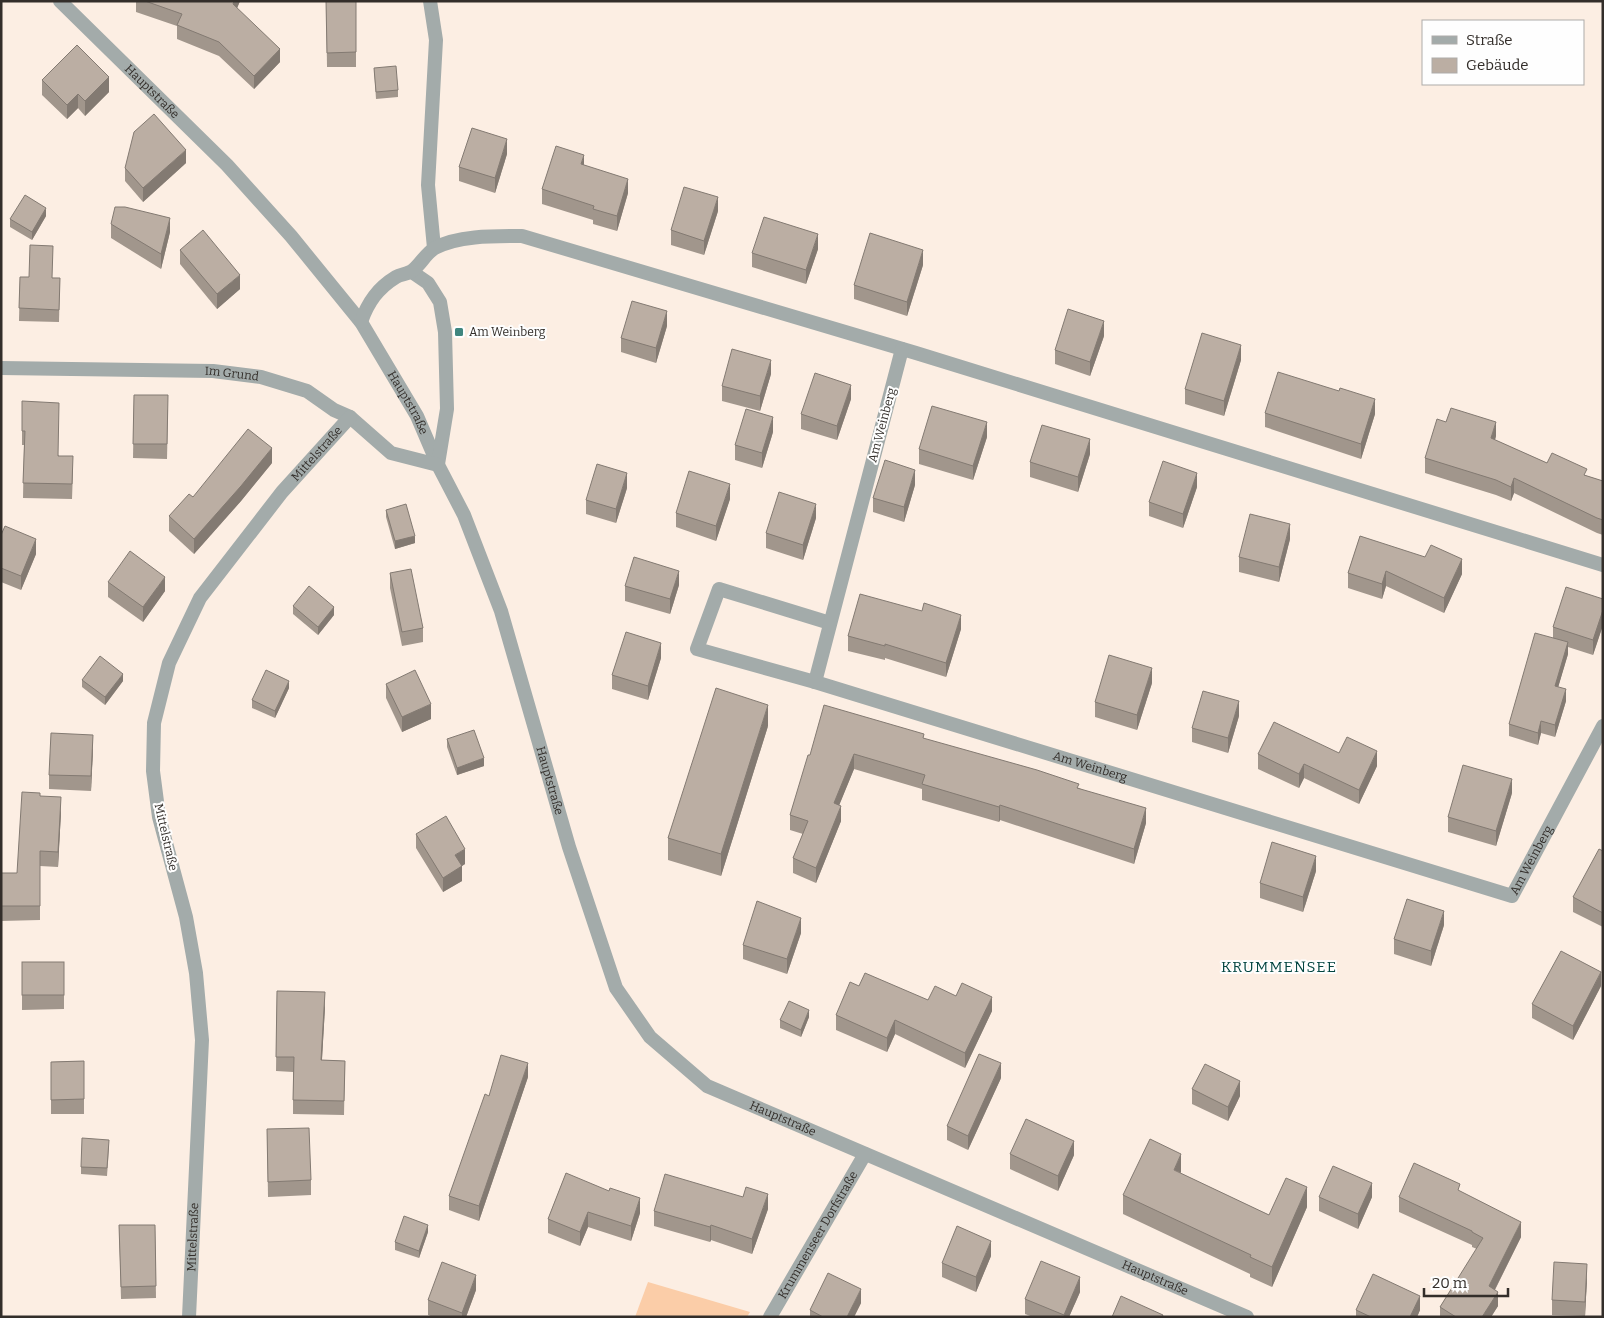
<svg xmlns="http://www.w3.org/2000/svg" width="1604" height="1318" font-family="Bitter,serif">
<style>
.green{fill:#fbcda8}
.lines{fill:none;stroke-linecap:round;stroke-linejoin:round}
.service{stroke:#a3abaa;stroke-width:14}
.minor{stroke:#a3abaa;stroke-width:14}
.wall{fill:#a1968c}
.shaded-wall{fill:#837a72}
.building{fill:#bbaea3;stroke:#837a72}
.poi-dot{fill:#40867f;stroke:#fefefe;stroke-width:2}
.labels{text-anchor:middle;dominant-baseline:central;stroke-width:4;stroke-linejoin:round;paint-order:stroke}
.street-label{font-size:12px;fill:#332e2a;stroke:#fefefe}
.poi-label{font-size:12px;fill:#332e2a;stroke:#fefefe;text-anchor:start}
.quarter-label{font-size:15px;letter-spacing:1px;fill:#034540;stroke:#fefefe}
</style>
<rect width="100%" height="100%" fill="#fceee3"/>
<polygon class="green" points="648,1282 750,1312 747,1317 635,1317"/>
<g class="lines">
<polyline class="service" points="815,682 697,649 719,589 830,623"/>
<g class="minor">
<path id="s1" d="M60 1 227 165 291 236 361 322 417 416 438 465 464 515 501 611 569 847 616 988 650 1037 707 1086 1247 1317"/>
<polyline points="430,1 436,40 428,185 434,248"/>
<polyline points="412,272 428,283 440,302 445,332 447,409 438,464"/>
<path d="M361 322C368 302 378 288 396 277 401 274 409 274 413 270 421 264 426 253 435 248 458 235 497 236 522 236L916 353 1603 565"/>
<path id="s2" d="M902 349 815 682 1512 896 1603 726"/>
<path id="s3" d="M1 368 213 371 261 377 307 391 334 410 350 417 391 453 438 465"/>
<path id="s4" d="M189 1317 202 1040 196 973 186 917 159 817 153 771 154 723 169 663 200 598 282 492 350 417"/>
<path id="s5" d="M770 1317 865 1154"/>
</g>
</g>
<g class="wall">
<polygon points="136,1 240,1 237,8 280,62 254,89 219,56 177,39 177,26 136,12"/>
<polygon points="326,1 356,1 356,67 327,67"/>
<polygon points="374,68 398,90 398,97 376,99"/>
<polygon points="42,80 109,92 85,116 78,108 67,119 42,95"/>
<polygon points="507,154 495,193 459,181 459,167"/>
<polygon points="186,163 143,202 125,181 125,168"/>
<polygon points="584,165 628,193 617,231 593,224 593,220 542,204 542,189"/>
<polygon points="718,211 704,255 671,245 671,230"/>
<polygon points="46,216 32,240 10,227 10,219"/>
<polygon points="111,224 170,232 161,269 111,238"/>
<polygon points="818,249 806,284 752,267 752,253"/>
<polygon points="180,250 240,289 217,309 180,264"/>
<polygon points="923,265 907,316 854,299 854,285"/>
<polygon points="20,277 60,278 59,322 19,321"/>
<polygon points="667,326 656,363 621,352 621,338"/>
<polygon points="1104,336 1090,376 1055,364 1055,350"/>
<polygon points="1241,360 1224,416 1185,404 1185,389"/>
<polygon points="771,374 760,411 722,401 722,386"/>
<polygon points="134,395 168,410 167,459 133,458"/>
<polygon points="851,399 837,440 801,429 801,414"/>
<polygon points="22,401 59,456 73,471 72,499 23,498 24,445 22,445"/>
<polygon points="1265,413 1375,414 1361,459 1265,427"/>
<polygon points="1446,422 1496,436 1495,440 1547,463 1603,481 1603,535 1597,533 1514,493 1511,501 1496,495 1425,473 1425,458"/>
<polygon points="773,432 762,468 735,460 735,445"/>
<polygon points="987,437 973,480 919,464 919,449"/>
<polygon points="1090,454 1078,492 1030,477 1030,462"/>
<polygon points="272,463 241,501 194,554 169,531 169,516 193,497"/>
<polygon points="915,485 904,522 873,512 873,498"/>
<polygon points="1197,487 1183,528 1149,516 1149,502"/>
<polygon points="627,488 616,523 586,514 586,500"/>
<polygon points="730,499 716,541 676,527 676,513"/>
<polygon points="386,510 415,543 395,549 386,517"/>
<polygon points="816,518 803,560 766,548 766,533"/>
<polygon points="1,535 36,554 21,590 1,582"/>
<polygon points="1360,536 1462,574 1444,613 1386,586 1382,599 1348,588 1348,573"/>
<polygon points="1290,539 1279,582 1239,572 1239,557"/>
<polygon points="390,573 423,628 423,642 402,646 390,588"/>
<polygon points="108,582 165,591 143,622 108,597"/>
<polygon points="679,585 670,614 625,601 625,586"/>
<polygon points="1603,599 1603,625 1593,655 1568,647 1568,654 1558,687 1566,701 1555,737 1541,733 1538,745 1509,736 1509,724 1553,638 1553,627"/>
<polygon points="293,606 334,615 318,635 293,614"/>
<polygon points="961,629 946,677 885,658 885,660 848,651 848,636"/>
<polygon points="661,658 648,700 612,689 612,675"/>
<polygon points="82,680 123,681 105,705 82,687"/>
<polygon points="1152,683 1137,730 1095,717 1095,702"/>
<polygon points="386,684 431,719 402,732 386,698"/>
<polygon points="289,688 275,718 252,708 252,700"/>
<polygon points="1239,716 1228,753 1192,742 1192,728"/>
<polygon points="768,726 721,876 668,860 668,838"/>
<polygon points="447,739 484,766 457,775 447,747"/>
<polygon points="924,739 1079,788 1146,823 1134,864 1000,820 999,822 922,800 922,789 854,769 839,805 841,821 816,883 793,873 793,858 803,834 790,830 790,815 810,755"/>
<polygon points="93,749 91,791 49,789 49,775"/>
<polygon points="1339,753 1377,766 1359,804 1304,778 1299,788 1258,769 1258,754"/>
<polygon points="1512,793 1496,846 1448,832 1448,817"/>
<polygon points="40,796 61,812 58,867 40,866 40,920 1,921 1,873 17,873"/>
<polygon points="416,834 465,864 462,866 462,881 443,892 416,848"/>
<polygon points="1603,851 1603,927 1573,912 1573,897"/>
<polygon points="1316,871 1303,912 1260,898 1260,883"/>
<polygon points="1444,925 1431,966 1394,954 1394,939"/>
<polygon points="801,933 787,974 743,959 743,945"/>
<polygon points="22,962 64,962 64,1009 22,1010"/>
<polygon points="859,986 928,1000 956,996 992,1011 965,1068 895,1034 887,1052 836,1030 836,1015"/>
<polygon points="1601,986 1573,1040 1532,1018 1532,1004"/>
<polygon points="277,991 325,1007 322,1060 345,1061 344,1115 293,1114 293,1072 276,1071"/>
<polygon points="809,1017 801,1037 780,1028 780,1020"/>
<polygon points="84,1061 84,1114 51,1114 51,1062"/>
<polygon points="528,1077 479,1221 449,1210 449,1196 489,1096"/>
<polygon points="1001,1078 968,1150 947,1140 947,1126"/>
<polygon points="1192,1089 1240,1096 1228,1121 1192,1104"/>
<polygon points="267,1129 311,1180 311,1195 268,1197"/>
<polygon points="109,1147 107,1176 81,1174 81,1167"/>
<polygon points="1010,1154 1074,1155 1058,1191 1010,1169"/>
<polygon points="566,1173 640,1213 631,1241 588,1227 580,1246 548,1233 548,1219"/>
<polygon points="1181,1174 1269,1215 1307,1207 1272,1287 1250,1277 1250,1274 1123,1214 1123,1195"/>
<polygon points="1460,1191 1521,1237 1495,1290 1498,1306 1491,1317 1440,1317 1440,1307 1477,1249 1472,1247 1472,1245 1399,1212 1399,1197"/>
<polygon points="1319,1197 1372,1197 1358,1229 1319,1211"/>
<polygon points="768,1209 752,1254 711,1240 710,1242 654,1226 654,1211"/>
<polygon points="119,1225 155,1225 156,1298 121,1299"/>
<polygon points="428,1232 419,1258 395,1250 395,1242"/>
<polygon points="991,1256 976,1292 942,1277 942,1263"/>
<polygon points="1587,1279 1585,1316 1552,1315 1552,1300"/>
<polygon points="476,1290 466,1317 433,1317 428,1315 428,1300"/>
<polygon points="1080,1292 1069,1317 1033,1317 1025,1314 1025,1299"/>
<polygon points="861,1303 854,1317 810,1317 810,1310"/>
<polygon points="1356,1310 1420,1310 1417,1317 1356,1317"/>
</g>
<g class="shaded-wall">
<polygon points="234,1 240,1 233,18 233,4"/>
<polygon points="280,49 280,62 254,89 254,76"/>
<polygon points="109,77 109,92 85,116 85,101"/>
<polygon points="78,94 78,108 67,119 67,105"/>
<polygon points="507,139 507,154 495,193 495,178"/>
<polygon points="186,150 186,163 143,202 143,188"/>
<polygon points="584,155 584,170 581,164"/>
<polygon points="628,179 628,193 617,231 617,216"/>
<polygon points="718,197 718,211 704,255 704,241"/>
<polygon points="46,208 46,216 32,240 32,232"/>
<polygon points="170,218 170,232 161,269 161,254"/>
<polygon points="818,234 818,249 806,284 806,270"/>
<polygon points="923,250 923,265 907,316 907,302"/>
<polygon points="240,275 240,289 217,309 217,294"/>
<polygon points="667,311 667,326 656,363 656,348"/>
<polygon points="1104,321 1104,336 1090,376 1090,362"/>
<polygon points="1241,345 1241,360 1224,416 1224,401"/>
<polygon points="771,360 771,374 760,411 760,396"/>
<polygon points="851,385 851,399 837,440 837,426"/>
<polygon points="1375,399 1375,414 1361,459 1361,444"/>
<polygon points="773,417 773,432 762,468 762,453"/>
<polygon points="987,422 987,437 973,480 973,466"/>
<polygon points="1496,422 1496,436 1491,453 1491,438"/>
<polygon points="1090,439 1090,454 1078,492 1078,477"/>
<polygon points="272,448 272,463 241,501 194,554 194,539"/>
<polygon points="915,470 915,485 904,522 904,507"/>
<polygon points="627,473 627,488 616,523 616,509"/>
<polygon points="1197,473 1197,487 1183,528 1183,514"/>
<polygon points="1514,478 1514,493 1511,501 1511,487"/>
<polygon points="730,484 730,499 716,541 716,526"/>
<polygon points="816,504 816,518 803,560 803,545"/>
<polygon points="1290,524 1290,539 1279,582 1279,567"/>
<polygon points="415,536 415,543 395,549 395,541"/>
<polygon points="36,539 36,554 21,590 21,576"/>
<polygon points="1462,559 1462,574 1444,613 1444,598"/>
<polygon points="679,571 679,585 670,614 670,599"/>
<polygon points="1386,571 1386,586 1382,599 1382,584"/>
<polygon points="165,577 165,591 143,622 143,607"/>
<polygon points="334,607 334,615 318,635 318,627"/>
<polygon points="1603,610 1603,625 1593,655 1593,640"/>
<polygon points="961,615 961,629 946,677 946,663"/>
<polygon points="1568,642 1568,654 1555,698 1555,686"/>
<polygon points="661,643 661,658 648,700 648,686"/>
<polygon points="1152,668 1152,683 1137,730 1137,715"/>
<polygon points="123,674 123,681 105,705 105,697"/>
<polygon points="289,681 289,688 275,718 275,711"/>
<polygon points="1566,689 1566,701 1555,737 1555,725"/>
<polygon points="1239,701 1239,716 1228,753 1228,738"/>
<polygon points="431,704 431,719 402,732 402,717"/>
<polygon points="768,705 768,726 721,876 721,854"/>
<polygon points="1541,721 1541,733 1538,745 1538,733"/>
<polygon points="93,735 93,749 91,791 91,776"/>
<polygon points="1377,751 1377,766 1359,804 1359,790"/>
<polygon points="854,754 854,769 834,818 834,803"/>
<polygon points="484,758 484,766 457,775 457,768"/>
<polygon points="1304,764 1304,778 1299,788 1299,774"/>
<polygon points="1512,779 1512,793 1496,846 1496,831"/>
<polygon points="61,797 61,812 58,867 58,852"/>
<polygon points="1000,805 1000,820 999,822 999,807"/>
<polygon points="841,806 841,821 816,883 816,868"/>
<polygon points="1146,808 1146,823 1134,864 1134,849"/>
<polygon points="465,849 465,864 455,870 455,855"/>
<polygon points="1316,856 1316,871 1303,912 1303,897"/>
<polygon points="462,866 462,881 443,892 443,878"/>
<polygon points="1444,911 1444,925 1431,966 1431,951"/>
<polygon points="801,918 801,933 787,974 787,959"/>
<polygon points="1601,972 1601,986 1573,1040 1573,1026"/>
<polygon points="325,992 325,1007 321,1075 321,1060"/>
<polygon points="992,997 992,1011 965,1068 965,1053"/>
<polygon points="809,1010 809,1017 801,1037 801,1030"/>
<polygon points="895,1020 895,1034 887,1052 887,1038"/>
<polygon points="528,1063 528,1077 479,1221 479,1206"/>
<polygon points="1001,1063 1001,1078 968,1150 968,1136"/>
<polygon points="1240,1081 1240,1096 1228,1121 1228,1107"/>
<polygon points="1074,1141 1074,1155 1058,1191 1058,1176"/>
<polygon points="1181,1154 1181,1173 1174,1170"/>
<polygon points="1372,1183 1372,1197 1358,1229 1358,1214"/>
<polygon points="1307,1187 1307,1207 1272,1287 1272,1267"/>
<polygon points="768,1194 768,1209 752,1254 752,1239"/>
<polygon points="640,1198 640,1213 631,1241 631,1226"/>
<polygon points="588,1212 588,1227 580,1246 580,1232"/>
<polygon points="1521,1222 1521,1237 1489,1301 1489,1286"/>
<polygon points="428,1225 428,1232 419,1258 419,1251"/>
<polygon points="711,1225 711,1240 710,1242 710,1227"/>
<polygon points="991,1241 991,1256 976,1292 976,1277"/>
<polygon points="1587,1264 1587,1279 1585,1316 1585,1302"/>
<polygon points="476,1275 476,1290 466,1317 462,1317 462,1313"/>
<polygon points="1080,1277 1080,1292 1069,1317 1064,1317 1064,1315"/>
<polygon points="861,1289 861,1303 854,1317 847,1317"/>
<polygon points="1498,1292 1498,1306 1491,1317 1482,1317"/>
<polygon points="1420,1296 1420,1310 1417,1317 1410,1317"/>
</g>
<g class="building">
<polygon points="145,1 234,1 233,4 280,49 254,76 219,42 177,25 182,14"/>
<polygon points="326,1 356,1 356,52 327,53"/>
<polygon points="77,45 109,77 85,101 78,94 67,105 42,80"/>
<polygon points="396,66 398,90 376,92 374,68"/>
<polygon points="154,114 186,150 143,188 125,168 134,132"/>
<polygon points="472,128 507,139 495,178 459,167"/>
<polygon points="556,146 584,155 581,164 628,179 617,216 593,209 594,206 542,189"/>
<polygon points="684,187 718,197 704,241 671,230"/>
<polygon points="25,195 46,208 32,232 10,219"/>
<polygon points="115,207 125,207 170,218 161,254 111,224"/>
<polygon points="764,217 818,234 806,270 752,253"/>
<polygon points="203,230 240,275 217,294 180,250"/>
<polygon points="870,233 923,250 907,302 854,285"/>
<polygon points="30,245 53,246 52,278 60,278 59,310 19,308 20,277 29,277"/>
<polygon points="632,301 667,311 656,348 621,338"/>
<polygon points="1068,309 1104,321 1090,362 1055,350"/>
<polygon points="1202,333 1241,345 1224,401 1185,389"/>
<polygon points="732,349 771,360 760,396 722,386"/>
<polygon points="1278,372 1339,391 1340,388 1375,399 1361,444 1265,413"/>
<polygon points="815,373 851,385 837,426 801,414"/>
<polygon points="134,395 168,395 167,444 133,444"/>
<polygon points="22,401 59,403 58,456 73,456 72,484 23,483 25,431 22,431"/>
<polygon points="932,406 987,422 973,466 919,449"/>
<polygon points="1451,408 1496,422 1491,438 1547,463 1552,453 1587,469 1584,475 1603,481 1603,520 1597,518 1514,478 1511,487 1496,480 1425,458 1437,419 1446,422"/>
<polygon points="746,409 773,417 762,453 735,445"/>
<polygon points="1042,425 1090,439 1078,477 1030,462"/>
<polygon points="248,429 272,448 241,486 194,539 169,516 189,494 193,497"/>
<polygon points="885,460 915,470 904,507 873,498"/>
<polygon points="1163,461 1197,473 1183,514 1149,502"/>
<polygon points="597,464 627,473 616,509 586,500"/>
<polygon points="689,471 730,484 716,526 676,513"/>
<polygon points="779,492 816,504 803,545 766,533"/>
<polygon points="406,504 415,536 395,541 386,510"/>
<polygon points="1250,514 1290,524 1279,567 1239,557"/>
<polygon points="5,526 36,539 21,576 1,568 1,535"/>
<polygon points="1360,536 1425,557 1431,545 1462,559 1444,598 1386,571 1382,584 1348,573"/>
<polygon points="130,551 165,577 143,607 108,582"/>
<polygon points="634,557 679,571 670,599 625,586"/>
<polygon points="411,569 423,628 402,632 390,573"/>
<polygon points="309,586 334,607 318,627 293,606"/>
<polygon points="1566,587 1603,599 1603,610 1593,640 1553,627"/>
<polygon points="860,594 922,611 924,603 961,615 946,663 885,644 885,646 848,636"/>
<polygon points="626,632 661,643 648,686 612,675"/>
<polygon points="1535,633 1568,642 1555,686 1566,689 1555,725 1541,721 1538,733 1509,724"/>
<polygon points="1109,655 1152,668 1137,715 1095,702"/>
<polygon points="100,656 123,674 105,697 82,680"/>
<polygon points="266,670 289,681 275,711 252,700"/>
<polygon points="415,670 431,704 402,717 386,684"/>
<polygon points="716,688 768,705 721,854 668,838"/>
<polygon points="1203,691 1239,701 1228,738 1192,728"/>
<polygon points="824,705 924,734 923,738 1037,770 1079,784 1077,788 1146,808 1134,849 1000,805 999,807 922,784 925,775 854,754 834,803 841,806 816,868 793,858 808,821 790,815 808,755 810,755"/>
<polygon points="1274,722 1339,753 1347,737 1377,751 1359,790 1304,764 1299,774 1258,754"/>
<polygon points="474,730 484,758 457,768 447,739"/>
<polygon points="51,733 93,735 91,776 49,775"/>
<polygon points="1463,765 1512,779 1496,831 1448,817"/>
<polygon points="22,792 40,793 40,796 61,797 58,852 40,851 40,906 1,906 1,873 17,873"/>
<polygon points="446,816 465,849 455,855 462,866 443,878 416,834"/>
<polygon points="1272,842 1316,856 1303,897 1260,883"/>
<polygon points="1599,849 1603,851 1603,913 1573,897"/>
<polygon points="1407,899 1444,911 1431,951 1394,939"/>
<polygon points="757,901 801,918 787,959 743,945"/>
<polygon points="1561,951 1601,972 1573,1026 1532,1004"/>
<rect x="22" y="962" width="42" height="33"/>
<polygon points="865,973 928,1000 935,986 956,996 962,983 992,997 965,1053 895,1020 887,1038 836,1015 850,982 859,986"/>
<polygon points="277,991 325,992 321,1060 345,1061 344,1101 293,1100 294,1057 276,1057"/>
<polygon points="789,1001 809,1010 801,1030 780,1020"/>
<polygon points="979,1054 1001,1063 968,1136 947,1126"/>
<polygon points="501,1055 528,1063 479,1206 449,1196 485,1094 489,1096"/>
<polygon points="84,1061 84,1099 51,1100 51,1062"/>
<polygon points="1205,1064 1240,1081 1228,1107 1192,1089"/>
<polygon points="1026,1119 1074,1141 1058,1176 1010,1154"/>
<polygon points="309,1128 311,1180 268,1182 267,1129"/>
<polygon points="82,1138 109,1140 107,1168 81,1167"/>
<polygon points="1150,1139 1181,1154 1174,1170 1269,1215 1286,1178 1307,1187 1272,1267 1250,1257 1251,1255 1123,1195"/>
<polygon points="1414,1163 1460,1184 1458,1190 1521,1222 1489,1286 1498,1292 1482,1317 1456,1317 1440,1307 1483,1238 1472,1232 1472,1231 1399,1197"/>
<polygon points="1333,1166 1372,1183 1358,1214 1319,1197"/>
<polygon points="566,1173 609,1191 610,1188 640,1198 631,1226 588,1212 580,1232 548,1219"/>
<polygon points="665,1174 743,1197 746,1187 768,1194 752,1239 711,1225 710,1227 654,1211"/>
<polygon points="404,1216 428,1225 419,1251 395,1242"/>
<polygon points="119,1225 155,1225 156,1286 121,1287"/>
<polygon points="957,1226 991,1241 976,1277 942,1263"/>
<polygon points="1041,1261 1080,1277 1064,1315 1025,1299"/>
<polygon points="442,1262 476,1275 462,1313 428,1300"/>
<polygon points="1554,1262 1587,1264 1585,1302 1552,1300"/>
<polygon points="828,1273 861,1289 847,1317 823,1317 810,1310"/>
<polygon points="1373,1274 1420,1296 1410,1317 1371,1317 1356,1310"/>
<polygon points="1121,1296 1163,1315 1162,1317 1112,1317"/>
</g>
<rect class="poi-dot" x="454" y="327" width="10" height="10" rx="2.5"/>
<g class="labels">
<g class="street-label">
<text stroke="none"><textPath href="#s1" startOffset="129">Hauptstraße</textPath></text>
<text stroke="none"><textPath href="#s3" startOffset="231">Im Grund</textPath></text>
<text stroke="none"><textPath href="#s1" startOffset="534">Hauptstraße</textPath></text>
<text transform="translate(882 425) rotate(-75)">Am Weinberg</text>
<text stroke="none"><textPath href="#s4" startOffset="919">Mittelstraße</textPath></text>
<text stroke="none"><textPath href="#s2" startOffset="632">Am Weinberg</textPath></text>
<text stroke="none"><textPath href="#s1" startOffset="939">Hauptstraße</textPath></text>
<text transform="translate(166 837) rotate(77)">Mittelstraße</text>
<text stroke="none"><textPath href="#s2" startOffset="1114">Am Weinberg</textPath></text>
<text stroke="none"><textPath href="#s1" startOffset="1374">Hauptstraße</textPath></text>
<text stroke="none"><textPath href="#s5" startOffset="95">Krummenseer Dorfstraße</textPath></text>
<text stroke="none"><textPath href="#s4" startOffset="80">Mittelstraße</textPath></text>
<text stroke="none"><textPath href="#s1" startOffset="1779">Hauptstraße</textPath></text>
</g>
<g class="poi-label">
<text x="469" y="332">Am Weinberg</text>
</g>
<g class="quarter-label">
<text x="1279" y="967">KRUMMENSEE</text>
</g>
</g>
<rect width="1604" height="1318" fill="none" stroke="#332e2a" stroke-width="5"/>
<rect x="1422" y="20" width="162" height="65" fill="#fefefe" stroke="#adaba9"/>
<rect x="1432" y="36" width="25" height="8" fill="#a3abaa" stroke="#adaba9"/>
<text x="1466" y="45" font-size="15" fill="#332e2a">Straße</text>
<rect x="1432" y="58" width="25" height="15" fill="#bbaea3" stroke="#adaba9"/>
<text x="1466" y="70" font-size="15" fill="#332e2a">Gebäude</text>
<path d="M1424 1288v8h84v-8" fill="none" stroke="#332e2a" stroke-width="2.5"/>
<text x="1432" y="1288" font-size="15" fill="#332e2a" stroke="#fefefe" stroke-width="4" paint-order="stroke">20 m</text>
</svg>
